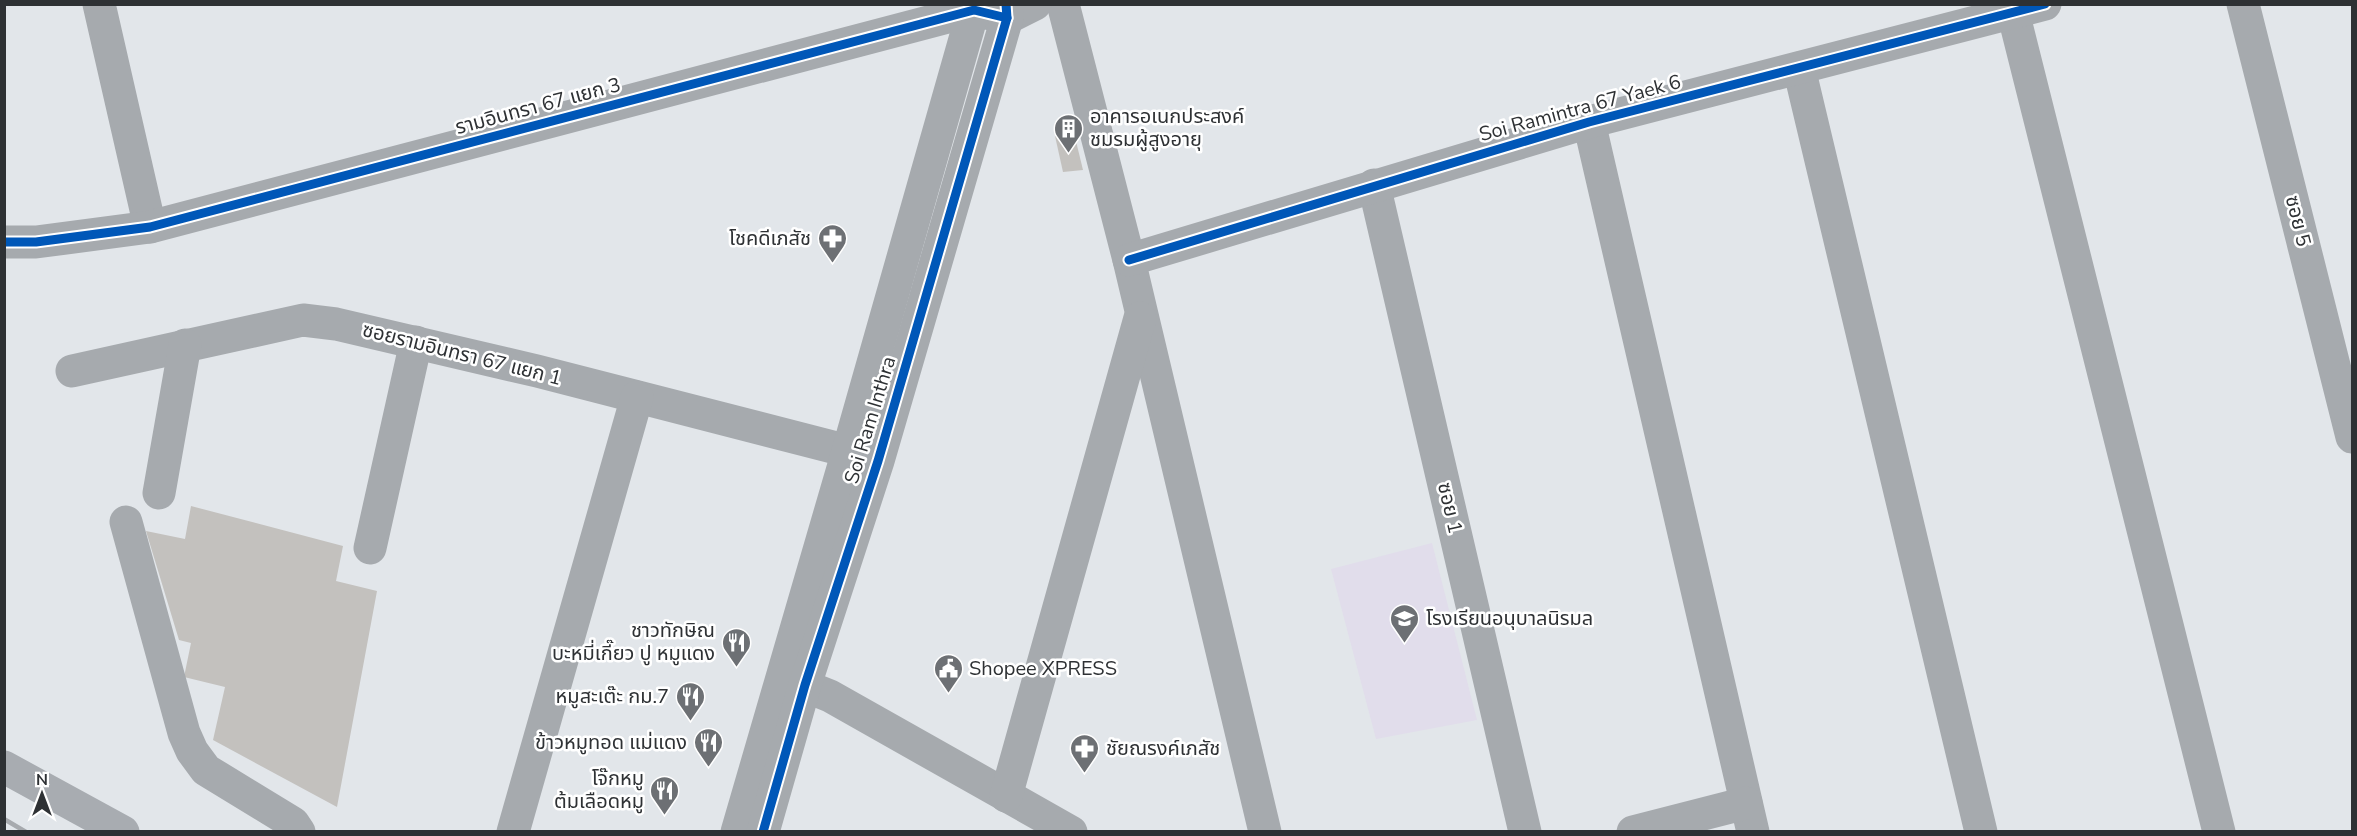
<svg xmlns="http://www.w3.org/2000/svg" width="2357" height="836" font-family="'Nunito Sans','Noto Sans Thai',sans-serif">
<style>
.education{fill:#e1ddeb}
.building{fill:#c3c1be}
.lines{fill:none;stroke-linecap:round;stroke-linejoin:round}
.minor{stroke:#a6aaae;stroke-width:33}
.major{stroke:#a8acb1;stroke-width:33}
.rail{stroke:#a7aaae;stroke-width:4.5}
.cycleway-casing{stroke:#fff;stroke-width:13}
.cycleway{stroke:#0057b8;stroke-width:9}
.labels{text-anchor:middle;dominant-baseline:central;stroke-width:5;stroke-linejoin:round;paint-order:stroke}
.street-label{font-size:20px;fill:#2e3134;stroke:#fff}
.poi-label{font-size:20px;fill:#2e3134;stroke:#fff;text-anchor:end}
</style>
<rect width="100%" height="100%" fill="#e2e6ea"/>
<polygon class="education" points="1432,543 1477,720 1376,739 1331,569"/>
<g class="building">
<polygon points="1074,133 1083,170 1063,172 1055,136"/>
<polygon points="191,506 343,546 336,581 377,591 337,807 213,740 225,687 184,677 191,643 179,640 146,531 185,539"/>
</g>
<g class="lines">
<g class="minor">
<polyline points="99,4 150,227"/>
<polyline points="1063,4 1129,260 1265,832"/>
<polyline points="2243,4 2352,437"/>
<polyline points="2013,12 2219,832"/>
<polyline points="1007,18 1035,4"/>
<polyline points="1799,68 1981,832"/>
<polyline points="1589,122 1753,832"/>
<polyline points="1374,185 1525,832"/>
<polyline points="4,242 36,242 150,227 974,10 1007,18"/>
<polyline points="1129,260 1589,122 2045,4"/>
<polyline points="72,371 303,320 336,324 537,371 848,451"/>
<polyline points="159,493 185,345"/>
<polyline points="126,522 184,733 192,751 206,770 293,823 299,832"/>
<polyline points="370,548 416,342"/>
<polyline points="785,678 830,696 1071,832"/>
<polyline points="1006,796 1140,318"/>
<polyline points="513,832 637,397"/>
<polyline points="737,832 848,451 975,4"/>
<polyline points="763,832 805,685 878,461 1007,18 1006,4"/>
<polyline points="1633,832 1746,803"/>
</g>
<polyline class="major" points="4,767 123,832"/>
<polyline class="rail" points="4,819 26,832"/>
<defs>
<g id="cycleway">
<polyline points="4,242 36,242 150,227 974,10 1007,18"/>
<polyline points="1129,260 1589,122 2045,4"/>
<polyline points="763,832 805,685 878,461 1007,18 1006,4"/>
</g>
</defs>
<use href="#cycleway" class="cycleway-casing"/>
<use href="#cycleway" class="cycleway"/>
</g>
<defs>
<symbol id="building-pin" viewBox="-11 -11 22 30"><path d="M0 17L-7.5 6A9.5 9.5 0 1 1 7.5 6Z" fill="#6d7074" stroke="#fff"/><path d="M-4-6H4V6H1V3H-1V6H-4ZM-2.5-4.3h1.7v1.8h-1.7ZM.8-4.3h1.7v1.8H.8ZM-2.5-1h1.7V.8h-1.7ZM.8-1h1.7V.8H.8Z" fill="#fff"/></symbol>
<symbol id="pharmacy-pin" viewBox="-11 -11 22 30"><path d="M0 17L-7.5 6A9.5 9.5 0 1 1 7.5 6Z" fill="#6d7074" stroke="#fff"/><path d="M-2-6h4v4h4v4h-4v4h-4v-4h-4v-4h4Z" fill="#fff"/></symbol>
<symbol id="school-pin" viewBox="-11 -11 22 30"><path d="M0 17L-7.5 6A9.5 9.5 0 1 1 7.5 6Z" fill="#6d7074" stroke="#fff"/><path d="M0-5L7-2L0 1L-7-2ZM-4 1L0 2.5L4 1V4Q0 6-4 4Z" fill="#fff"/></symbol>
<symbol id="restaurant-pin" viewBox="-11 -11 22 30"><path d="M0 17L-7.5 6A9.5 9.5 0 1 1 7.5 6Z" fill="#6d7074" stroke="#fff"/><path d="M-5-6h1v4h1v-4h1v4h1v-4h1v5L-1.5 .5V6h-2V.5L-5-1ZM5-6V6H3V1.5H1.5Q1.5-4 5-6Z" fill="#fff"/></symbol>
<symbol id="civic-pin" viewBox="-11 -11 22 30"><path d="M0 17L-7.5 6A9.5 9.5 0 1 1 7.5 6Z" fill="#6d7074" stroke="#fff"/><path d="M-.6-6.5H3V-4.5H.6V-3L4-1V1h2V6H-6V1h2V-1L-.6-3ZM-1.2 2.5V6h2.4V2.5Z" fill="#fff"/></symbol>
</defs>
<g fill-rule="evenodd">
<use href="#building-pin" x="1052" y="112" width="33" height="45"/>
<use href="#pharmacy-pin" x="816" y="222" width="33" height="45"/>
<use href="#school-pin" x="1388" y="602" width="33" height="45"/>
<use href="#restaurant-pin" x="720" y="626" width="33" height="45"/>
<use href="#civic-pin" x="932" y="652" width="33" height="45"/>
<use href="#restaurant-pin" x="674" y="680" width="33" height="45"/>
<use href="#restaurant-pin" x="692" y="726" width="33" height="45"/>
<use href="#pharmacy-pin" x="1068" y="732" width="33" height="45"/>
<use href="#restaurant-pin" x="648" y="774" width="33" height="45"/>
</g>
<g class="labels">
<g class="street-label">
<text transform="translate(538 106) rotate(-15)">รามอินทรา 67 แยก 3</text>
<text transform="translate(1580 108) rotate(-15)">Soi Ramintra 67 Yaek 6</text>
<text transform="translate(2298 221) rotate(76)">ซอย 5</text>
<text transform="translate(462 354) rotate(14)">ซอยรามอินทรา 67 แยก 1</text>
<text transform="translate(870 420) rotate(-73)">Soi Ram Inthra</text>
<text transform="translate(1450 508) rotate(77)">ซอย 1</text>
</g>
<g class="poi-label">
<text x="1090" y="116" text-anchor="start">อาคารอเนกประสงค์<tspan x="1090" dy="23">ชมรมผู้สูงอายุ</tspan></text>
<text x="811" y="238">โชคดีเภสัช</text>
<text x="1426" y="618" text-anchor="start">โรงเรียนอนุบาลนิรมล</text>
<text x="715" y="630">ชาวทักษิณ<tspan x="715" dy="23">บะหมี่เกี๊ยว ปู หมูแดง</tspan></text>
<text x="969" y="668" text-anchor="start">Shopee XPRESS</text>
<text x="669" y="696">หมูสะเต๊ะ กม.7</text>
<text x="687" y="742">ข้าวหมูทอด แม่แดง</text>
<text x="1106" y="748" text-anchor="start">ชัยณรงค์เภสัช</text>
<text x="644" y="778">โจ๊กหมู<tspan x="644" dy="23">ต้มเลือดหมู</tspan></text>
</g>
</g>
<rect width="2357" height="836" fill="none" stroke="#2e3134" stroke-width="12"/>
<g transform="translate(42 794)" stroke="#ffffff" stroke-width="4.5" paint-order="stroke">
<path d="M0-4.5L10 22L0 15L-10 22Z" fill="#2e3134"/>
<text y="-9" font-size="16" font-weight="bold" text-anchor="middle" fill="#2e3134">N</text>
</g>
</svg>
